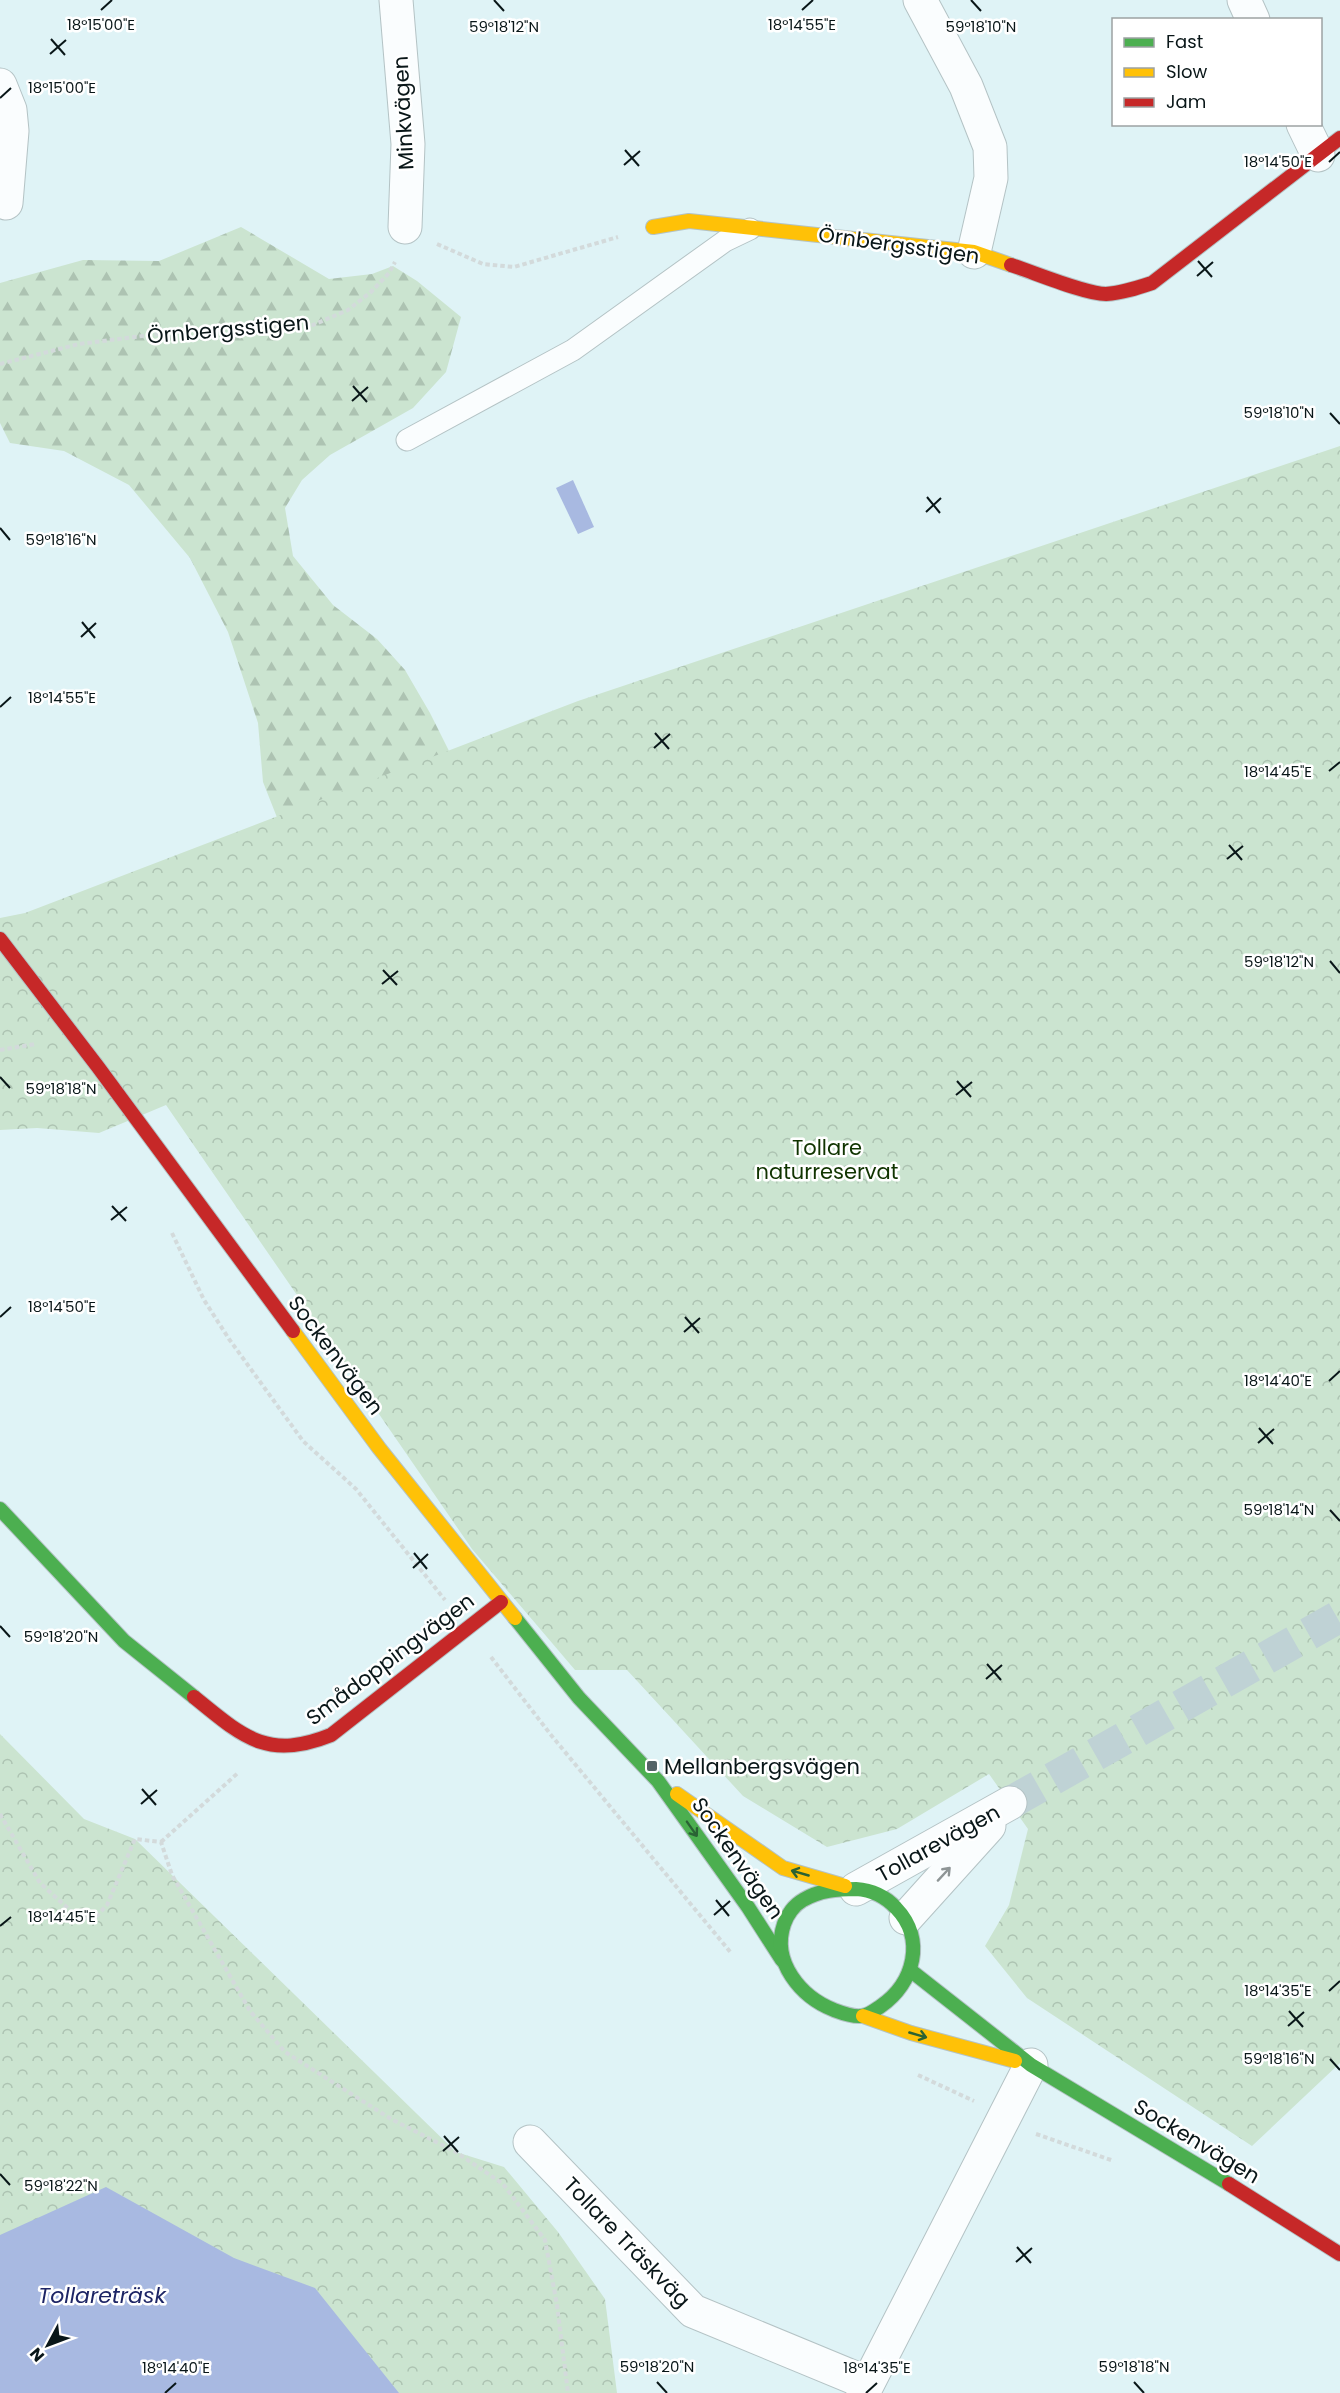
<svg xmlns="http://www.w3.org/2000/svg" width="1340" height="2393" font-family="Poppins,sans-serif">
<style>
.forest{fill:url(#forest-firs)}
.park{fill:url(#park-crowns)}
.water{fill:#a8b9e1}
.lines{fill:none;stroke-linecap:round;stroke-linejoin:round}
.street-tunnel{stroke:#bfd2d5;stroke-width:33;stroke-dasharray:33 16;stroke-linecap:butt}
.lane-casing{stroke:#b4c3c5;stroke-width:23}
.street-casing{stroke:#b4c3c5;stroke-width:35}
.fast-casing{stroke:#b4c3c5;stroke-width:16}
.slow-casing{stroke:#b4c3c5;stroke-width:16}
.jam-casing{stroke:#b4c3c5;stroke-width:16}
.path{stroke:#d3dadb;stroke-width:4;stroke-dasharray:4.5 3;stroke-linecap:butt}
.lane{stroke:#fafdfe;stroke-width:21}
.street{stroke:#fafdfe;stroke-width:33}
.fast{stroke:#4caf50;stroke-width:14}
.slow{stroke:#ffc107;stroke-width:14}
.jam{stroke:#c62828;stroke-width:14}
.oneway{stroke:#2a6234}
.oneway2{stroke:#8e9596}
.ticks{fill:none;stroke:#091618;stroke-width:2}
.poi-dot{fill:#546366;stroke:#fff;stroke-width:2}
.labels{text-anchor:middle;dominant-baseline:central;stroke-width:5;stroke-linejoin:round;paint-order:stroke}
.street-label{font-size:21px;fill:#091618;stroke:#fff}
.park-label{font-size:21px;fill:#103400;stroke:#fff}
.poi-label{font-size:21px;fill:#091618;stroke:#fff;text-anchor:start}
.water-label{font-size:22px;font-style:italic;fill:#1d2565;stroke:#fff}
.ticks-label{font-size:15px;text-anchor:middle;fill:#091618;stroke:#fff;stroke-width:5;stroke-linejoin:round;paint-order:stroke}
</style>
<defs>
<pattern id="forest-firs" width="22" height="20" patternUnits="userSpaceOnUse" patternTransform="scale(1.5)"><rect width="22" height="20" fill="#cbe4d0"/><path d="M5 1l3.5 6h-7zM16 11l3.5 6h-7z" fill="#adc3b2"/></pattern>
<pattern id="park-crowns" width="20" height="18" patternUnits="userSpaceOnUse" patternTransform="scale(1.5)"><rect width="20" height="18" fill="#cbe4d0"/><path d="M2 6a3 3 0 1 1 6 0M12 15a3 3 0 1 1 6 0" fill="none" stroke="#adc3b2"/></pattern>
</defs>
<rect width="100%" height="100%" fill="#dff3f6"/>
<polygon class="forest" points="241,227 329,279 372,274 393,266 417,281 461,317 446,372 413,408 330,455 302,480 285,508 293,556 333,605 377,639 405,670 430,713 458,769 280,825 263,782 258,723 228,632 190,558 129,485 64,451 10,443 0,423 0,283 83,260 159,261"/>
<g class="park">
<polygon points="1340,446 1340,2063 1252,2146 1027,1998 985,1946 1009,1905 1028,1829 989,1774 897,1829 827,1847 743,1796 627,1670 575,1670 472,1549 166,1105 99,1133 37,1128 0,1130 0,918 25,913 578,701"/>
<polygon points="0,1734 84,1819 135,1839 456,2152 504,2167 558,2232 605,2299 617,2393 0,2393"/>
</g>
<g class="water">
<polygon points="573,480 594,527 578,534 556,488"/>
<polygon points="106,2187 234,2258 315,2288 399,2393 0,2393 0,2235"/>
</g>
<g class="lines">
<polyline class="street-tunnel" points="1010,1803 1340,1616"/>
<defs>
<polyline id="lane" points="407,440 573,350 725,241 750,229"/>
<g id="street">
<polyline points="396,0 408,144 405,227"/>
<polyline points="920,0 966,86 990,147 991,178 974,252"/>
<polyline points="1244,0 1253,20"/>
<polyline points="0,85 10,110 12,131 6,203"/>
<polyline points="1303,124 1318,155"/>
<polyline points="856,1889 1010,1803"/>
<polyline points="906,1918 989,1826"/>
<polyline points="530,2142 693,2311 867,2383"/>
<polyline points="863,2393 1031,2065"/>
</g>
<g id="fast">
<polyline points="0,1509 124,1641 194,1697"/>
<polyline points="515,1618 579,1698 658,1781 748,1907 782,1960"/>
<path d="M856 1889C872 1890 885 1896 896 1908 926 1939 914 1983 881 2006 875 2010 868 2016 861 2016 852 2017 842 2013 834 2010 801 1997 771 1962 784 1924 787 1915 794 1905 803 1900 820 1890 837 1889 856 1889Z"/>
<polyline points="910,1970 1031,2065 1229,2184"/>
</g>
<g id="slow">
<polyline points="653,227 689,221 974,252 1011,265"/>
<polyline points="293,1331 379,1448 515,1618"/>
<polyline points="677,1794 783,1868 845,1886"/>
<polyline points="863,2016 911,2033 1015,2061"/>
</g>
<g id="jam">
<path d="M1011 265C1033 272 1085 294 1106 294 1122 293 1137 288 1152 283L1340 138"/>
<polyline points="0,939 98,1067 293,1331"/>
<path d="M194 1697C242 1736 267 1761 331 1735L501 1602"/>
<polyline points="1229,2184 1340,2254"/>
</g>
</defs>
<use href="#lane" class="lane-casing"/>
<use href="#street" class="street-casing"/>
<use href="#fast" class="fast-casing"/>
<use href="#slow" class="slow-casing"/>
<use href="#jam" class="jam-casing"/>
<g class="path">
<polyline points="437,244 483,264 514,267 618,237"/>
<polyline points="0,364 79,344 206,328 313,325 348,310 371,292 389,273 395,262"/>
<polyline points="0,1050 36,1044"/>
<polyline points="172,1233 204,1300 229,1339 303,1441 356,1489 445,1600"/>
<polyline points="491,1657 551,1735 732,1954"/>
<polyline points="0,1814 40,1883 72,1912 93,1920 107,1905 135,1839 161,1842 172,1875 250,2011 285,2052 391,2119 456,2152 503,2184 545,2240 557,2305 568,2393"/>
<polyline points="161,1842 239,1772"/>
<polyline points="918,2075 974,2101"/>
<polyline points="1036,2134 1114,2161"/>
</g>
<use href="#lane" class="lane"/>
<use href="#street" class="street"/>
<use href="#fast" class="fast"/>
<use href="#slow" class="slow"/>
<use href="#jam" class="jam"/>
</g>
<defs><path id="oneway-shaft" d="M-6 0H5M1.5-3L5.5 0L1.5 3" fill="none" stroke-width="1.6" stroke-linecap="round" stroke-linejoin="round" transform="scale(1.5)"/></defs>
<g class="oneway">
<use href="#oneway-shaft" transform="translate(692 1829) rotate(55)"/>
<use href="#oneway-shaft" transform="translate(800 1873) rotate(-164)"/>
<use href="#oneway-shaft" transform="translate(918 2035) rotate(16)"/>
</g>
<use class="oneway2" href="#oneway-shaft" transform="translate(944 1874) rotate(-47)"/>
<path class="ticks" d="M494 0 504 11M971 0 981 11M101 10 112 0M802 10 813 0M51 39 65 55M50 54 66 40M0 98 11 88M625 150 639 166M1329 162 1340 152M624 165 640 151M1198 261 1212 277M1197 276 1213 262M353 386 367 402M352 401 368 387M1330 413 1340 424M927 497 940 513M926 512 941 498M0 528 10 540M82 622 95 638M81 637 96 623M0 707 11 697M655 733 669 749M654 748 670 734M1329 771 1340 762M1229 845 1242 860M1227 859 1243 846M1330 961 1340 973M383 970 397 985M382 984 398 971M0 1077 10 1088M957 1081 971 1097M956 1095 972 1082M112 1206 126 1221M111 1220 127 1207M0 1317 11 1307M685 1317 699 1333M684 1332 700 1318M1329 1381 1340 1371M1259 1428 1273 1444M1258 1443 1274 1429M1330 1510 1340 1521M414 1553 427 1569M413 1568 428 1554M0 1626 10 1637M987 1664 1001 1680M986 1679 1002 1665M142 1789 156 1805M141 1804 157 1790M716 1900 729 1916M714 1915 730 1901M0 1926 11 1917M1329 1991 1340 1981M1289 2011 1303 2027M1288 2026 1304 2012M1330 2059 1340 2070M444 2136 458 2152M443 2151 459 2137M0 2174 10 2185M1017 2247 1031 2263M1016 2262 1032 2248M657 2382 667 2393M1134 2382 1144 2393M165 2393 176 2383M866 2393 877 2383"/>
<rect class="poi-dot" x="646" y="1760" width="12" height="12" rx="3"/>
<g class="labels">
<g class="street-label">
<text transform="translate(403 113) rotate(-93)">Minkvägen</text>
<text transform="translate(899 245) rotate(8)">Örnbergsstigen</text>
<text transform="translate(228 329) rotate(-5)">Örnbergsstigen</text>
<text transform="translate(336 1355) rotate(53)">Sockenvägen</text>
<text transform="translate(390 1659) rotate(-37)">Smådoppingvägen</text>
<text transform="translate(938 1843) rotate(-29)">Tollarevägen</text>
<text transform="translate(738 1858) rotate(55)">Sockenvägen</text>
<text transform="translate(1197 2141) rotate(31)">Sockenvägen</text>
<text transform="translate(627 2242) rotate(46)">Tollare Träskväg</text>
</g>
<g class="park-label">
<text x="827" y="1147">Tollare<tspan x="827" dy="24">naturreservat</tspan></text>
</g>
<g class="poi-label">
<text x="664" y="1766">Mellanbergsvägen</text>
</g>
<g class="water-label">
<text x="102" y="2295">Tollareträsk</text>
</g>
</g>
<g class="ticks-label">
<text x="101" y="30">18°15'00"E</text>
<text x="802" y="30">18°14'55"E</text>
<text x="981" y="32">59°18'10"N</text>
<text x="504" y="32">59°18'12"N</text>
<text x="62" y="93">18°15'00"E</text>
<text x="1278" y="167">18°14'50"E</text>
<text x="1279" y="418">59°18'10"N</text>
<text x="61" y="545">59°18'16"N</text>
<text x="62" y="703">18°14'55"E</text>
<text x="1278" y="777">18°14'45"E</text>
<text x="1279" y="967">59°18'12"N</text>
<text x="61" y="1094">59°18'18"N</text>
<text x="62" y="1312">18°14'50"E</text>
<text x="1278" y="1386">18°14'40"E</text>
<text x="1279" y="1515">59°18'14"N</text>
<text x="61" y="1642">59°18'20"N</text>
<text x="62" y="1922">18°14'45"E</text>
<text x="1278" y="1996">18°14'35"E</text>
<text x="1279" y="2064">59°18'16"N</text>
<text x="61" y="2191">59°18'22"N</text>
<text x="657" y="2372">59°18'20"N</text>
<text x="1134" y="2372">59°18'18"N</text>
<text x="176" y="2373">18°14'40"E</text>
<text x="877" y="2373">18°14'35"E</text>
</g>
<rect x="1112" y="18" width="210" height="108" fill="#ffffff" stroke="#9da2a3" stroke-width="1.5"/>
<rect x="1124" y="38" width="30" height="9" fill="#4caf50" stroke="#9da2a3" stroke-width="1.5"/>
<text x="1166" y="48" font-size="18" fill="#091618">Fast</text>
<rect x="1124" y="68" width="30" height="9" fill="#ffc107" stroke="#9da2a3" stroke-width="1.5"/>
<text x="1166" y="78" font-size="18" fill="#091618">Slow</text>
<rect x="1124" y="98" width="30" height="9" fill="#c62828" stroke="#9da2a3" stroke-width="1.5"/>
<text x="1166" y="108" font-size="18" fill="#091618">Jam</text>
<g transform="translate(48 2345) rotate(229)" stroke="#ffffff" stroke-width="4.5" paint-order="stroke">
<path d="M0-4.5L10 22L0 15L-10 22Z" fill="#091618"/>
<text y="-9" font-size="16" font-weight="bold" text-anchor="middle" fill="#091618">N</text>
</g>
</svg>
